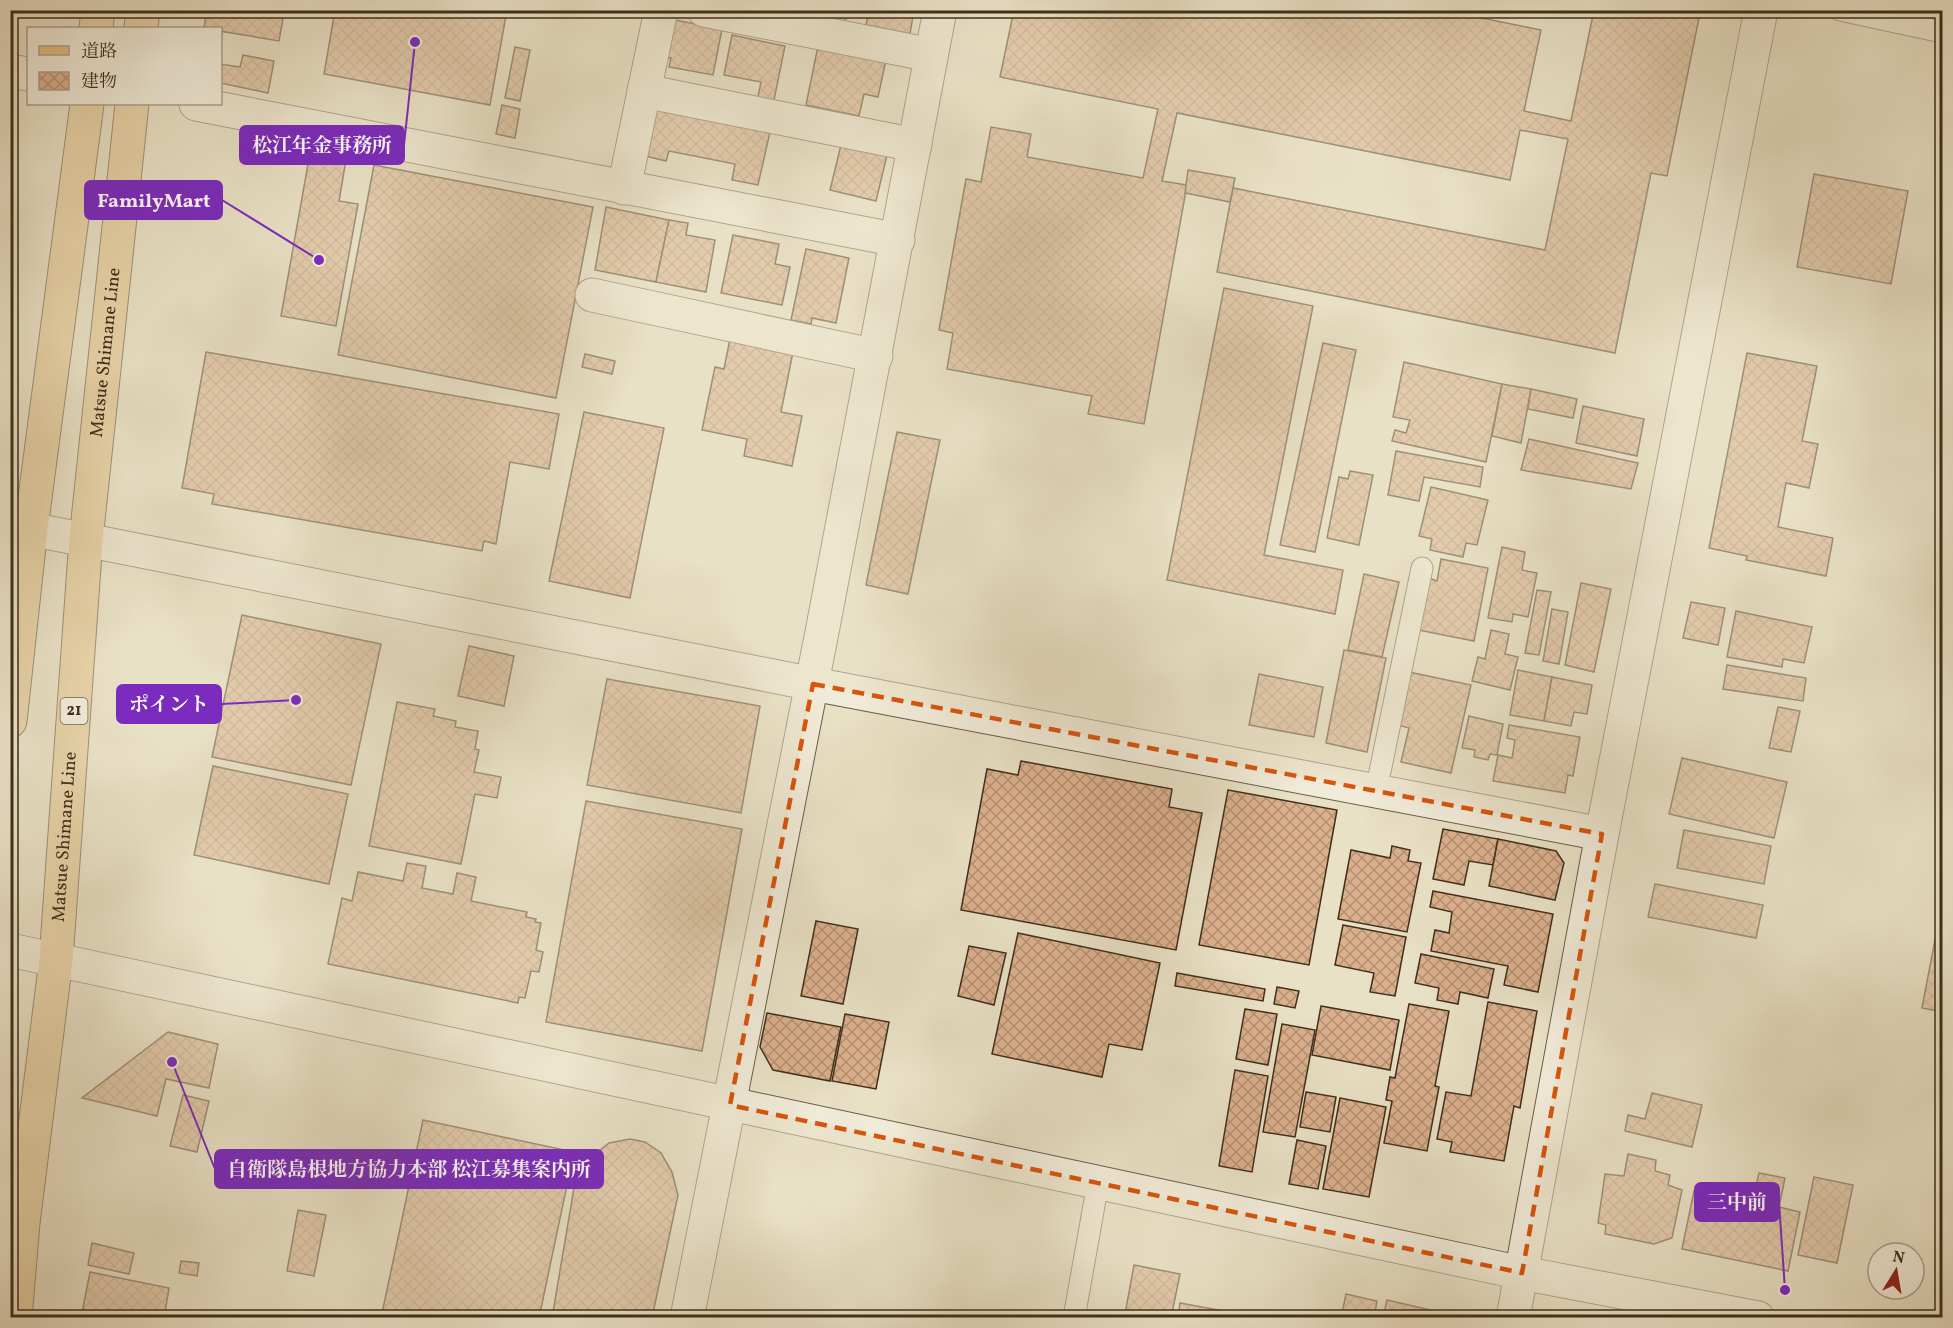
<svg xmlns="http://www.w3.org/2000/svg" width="1953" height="1328" font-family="Vollkorn,'Noto Serif JP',serif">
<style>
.building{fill:url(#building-cross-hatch);stroke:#402f1a;stroke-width:1.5}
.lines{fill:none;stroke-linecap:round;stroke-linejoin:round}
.service-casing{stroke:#6a5c45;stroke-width:23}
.minor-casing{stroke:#6a5c45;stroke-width:35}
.tertiary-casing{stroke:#6a5c45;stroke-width:35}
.primary-casing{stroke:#402f1a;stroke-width:35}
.service{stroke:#f1ecda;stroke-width:21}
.minor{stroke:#f1ecda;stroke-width:33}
.tertiary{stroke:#f1ecda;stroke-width:33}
.primary{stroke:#e4c083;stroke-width:33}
.marked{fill:none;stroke:#d7550d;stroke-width:4.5;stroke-dasharray:12 8;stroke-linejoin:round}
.labels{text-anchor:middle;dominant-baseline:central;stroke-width:6;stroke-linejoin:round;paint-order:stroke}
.shield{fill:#f1ecda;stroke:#756854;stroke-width:1.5}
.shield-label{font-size:16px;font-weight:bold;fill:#402f1a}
.street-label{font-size:18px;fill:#402f1a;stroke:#f1ecda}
.leader{fill:none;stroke:#7b2cbf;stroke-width:2}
.callout-dot{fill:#7b2cbf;stroke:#f1ecda;stroke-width:2}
.callout{fill:#7b2cbf;stroke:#7b2cbf;stroke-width:2}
.callout-label{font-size:20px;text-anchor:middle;font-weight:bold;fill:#fff}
</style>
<defs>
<pattern id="building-cross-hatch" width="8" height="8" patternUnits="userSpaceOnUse" patternTransform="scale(1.5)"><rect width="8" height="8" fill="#dcb08d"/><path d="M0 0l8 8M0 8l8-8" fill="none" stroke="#b49072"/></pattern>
</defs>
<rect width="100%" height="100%" fill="#e9e1c6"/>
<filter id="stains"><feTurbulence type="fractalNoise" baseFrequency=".00333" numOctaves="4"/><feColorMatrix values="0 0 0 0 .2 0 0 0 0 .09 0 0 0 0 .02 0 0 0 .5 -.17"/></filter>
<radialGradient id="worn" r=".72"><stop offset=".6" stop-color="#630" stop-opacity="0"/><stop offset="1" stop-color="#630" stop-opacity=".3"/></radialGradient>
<g class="building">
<polygon points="207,10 278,10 278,12 284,13 279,41 220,31 220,28 204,28"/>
<polygon points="335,10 507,10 490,105 324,74"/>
<polygon points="804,10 848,10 846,19"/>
<polygon points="869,10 914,10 910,34 866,25"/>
<polygon points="1014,10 1443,10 1541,30 1524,111 1571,121 1594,10 1688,10 1700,13 1667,176 1651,173 1615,353 1217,272 1233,188 1545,250 1568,139 1520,130 1510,180 1177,113 1162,181 1187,185 1144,424 1088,414 1092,396 947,369 953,333 939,330 966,179 981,182 991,127 1031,134 1027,157 1143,178 1158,109 1000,77"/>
<polygon points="670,19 722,29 713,75 669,67 671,58 663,57"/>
<polygon points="732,35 785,46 773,105 757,102 761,82 724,75"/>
<polygon points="818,46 886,60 878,97 864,94 859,116 806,105"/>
<polygon points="515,47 530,50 520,101 505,98"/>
<polygon points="243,55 274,61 268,93 220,83 220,64 240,67"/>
<polygon points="657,99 772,123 758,185 732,180 735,164 669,151 666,161 645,156"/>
<polygon points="502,105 520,109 515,138 496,134"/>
<polygon points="841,145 887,155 876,201 830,190"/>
<polygon points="310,153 346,160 339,201 358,204 336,326 281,316"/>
<polygon points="374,165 593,207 556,398 338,355"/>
<polygon points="1188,170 1235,178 1230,202 1185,193"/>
<polygon points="1814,174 1908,191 1891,284 1797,267"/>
<polygon points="606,207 669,220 656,282 595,270"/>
<polygon points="669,220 688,223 686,235 715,240 706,292 656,282"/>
<polygon points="733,235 779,244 775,264 790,267 782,305 721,293"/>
<polygon points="806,249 849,258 836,323 812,318 811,324 791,320"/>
<polygon points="1224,288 1313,306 1264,555 1343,570 1335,614 1167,580"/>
<polygon points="730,339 793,352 781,412 802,416 792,466 744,456 747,439 702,430 715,367 724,369"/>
<polygon points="1323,343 1356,350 1315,552 1280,545"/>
<polygon points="206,352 559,414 549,469 510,462 496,544 484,541 482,551 212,504 214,494 182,488"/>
<polygon points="1747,353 1817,366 1802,441 1818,444 1809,488 1786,483 1778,527 1833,538 1826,576 1746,560 1747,556 1709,548"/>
<polygon points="585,354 615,361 612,374 582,367"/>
<polygon points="1404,362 1502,384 1486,462 1392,441 1395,430 1406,433 1410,420 1393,417"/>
<polygon points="1502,384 1531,389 1521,443 1492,436"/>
<polygon points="1531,389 1577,399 1573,418 1528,409"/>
<polygon points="1583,406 1644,419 1637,456 1576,443"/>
<polygon points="584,412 664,428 630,598 549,581"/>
<polygon points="897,432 940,440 908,594 866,585"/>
<polygon points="1529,439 1638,463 1631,489 1521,470"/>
<polygon points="1396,451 1483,467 1480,487 1424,477 1419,501 1388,495"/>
<polygon points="1350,471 1373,475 1359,545 1327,538 1339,477 1348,479"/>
<polygon points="1431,487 1488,500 1477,545 1466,543 1463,557 1430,550 1432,539 1419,536"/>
<polygon points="1502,547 1525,552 1522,570 1537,573 1528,617 1513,614 1512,622 1488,618"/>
<polygon points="1441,559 1488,568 1474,641 1418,630 1429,578 1437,581"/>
<polygon points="1364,574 1399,582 1382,657 1348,650"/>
<polygon points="1581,583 1611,589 1594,672 1565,665"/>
<polygon points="1537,590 1551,592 1539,655 1525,653"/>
<polygon points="1691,602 1725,608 1718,645 1683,638"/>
<polygon points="1552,609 1568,612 1559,664 1543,661"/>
<polygon points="1736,611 1812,627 1804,663 1783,659 1782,667 1727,657"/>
<polygon points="242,615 381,644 351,785 212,757"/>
<polygon points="1491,630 1509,634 1505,654 1518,657 1510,690 1472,681 1478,657 1485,659"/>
<polygon points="469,646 514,656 504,706 458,696"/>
<polygon points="1344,650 1386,658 1367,752 1326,743"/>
<polygon points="1727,665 1806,678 1803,701 1723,689"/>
<polygon points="1518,670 1552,677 1544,721 1510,715"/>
<polygon points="1409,672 1471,685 1451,773 1401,762 1409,728 1398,725"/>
<polygon points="1259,674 1323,687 1314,737 1249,725"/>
<polygon points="1552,677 1592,685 1587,714 1574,712 1571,726 1544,721"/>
<polygon points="607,679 760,706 741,813 587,785"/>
<polygon points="397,702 435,709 433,716 456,721 455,727 478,731 475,749 479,750 474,772 501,777 497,798 475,794 461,864 369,846"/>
<polygon points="1778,707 1800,711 1791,752 1769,748"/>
<polygon points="1469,716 1503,724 1497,755 1490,754 1488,760 1474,757 1475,750 1462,748"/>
<polygon points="1509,725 1580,737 1573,776 1568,775 1565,793 1493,781 1498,755 1512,758 1515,740 1507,738"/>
<polygon points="1682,758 1787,782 1774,838 1669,814"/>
<polygon points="1021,761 1172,789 1169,807 1202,813 1176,950 961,910 987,769 1018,775"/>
<polygon points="213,766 348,794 329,884 194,855"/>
<polygon points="1228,790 1337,810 1309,965 1199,945"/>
<polygon points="586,801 742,829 702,1051 546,1022"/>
<polygon points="1443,829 1498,839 1493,865 1469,861 1464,885 1433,879"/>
<polygon points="1684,830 1771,846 1764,884 1677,868"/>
<polygon points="1498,839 1556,851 1564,863 1555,900 1489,886"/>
<polygon points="1392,846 1410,850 1408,861 1421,863 1407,932 1338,919 1351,850 1390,858"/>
<polygon points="407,863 426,866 422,888 453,894 457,873 476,877 471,901 527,912 526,917 536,919 535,922 541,923 536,950 543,952 539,972 531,971 525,998 519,997 518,1003 328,964 342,898 352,901 358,872 403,881"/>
<polygon points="1655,884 1763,905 1756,938 1648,917"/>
<polygon points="1433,891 1553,914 1538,992 1504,985 1508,966 1431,951 1435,930 1449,933 1452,912 1430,907"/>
<polygon points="1942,903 1942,1012 1922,1008"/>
<polygon points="816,921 858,929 843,1004 801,996"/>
<polygon points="1343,925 1406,937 1395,996 1370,992 1374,973 1335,965"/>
<polygon points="1018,933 1160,963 1142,1050 1109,1044 1102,1077 992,1054"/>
<polygon points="969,946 1006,953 994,1005 958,996"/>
<polygon points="1421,954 1494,969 1488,998 1460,992 1458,1004 1437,1000 1439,988 1415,983"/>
<polygon points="1177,973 1265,989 1263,1001 1175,986"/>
<polygon points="1277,987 1299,991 1295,1008 1274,1004"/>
<polygon points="1488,1002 1537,1011 1520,1108 1514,1106 1504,1161 1450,1152 1452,1142 1437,1139 1446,1092 1471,1096"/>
<polygon points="1409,1004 1449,1011 1435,1086 1439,1087 1427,1151 1384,1143 1392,1101 1386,1100 1390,1077 1395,1078"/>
<polygon points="1321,1006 1399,1020 1390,1070 1312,1055"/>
<polygon points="1245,1009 1277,1014 1268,1065 1236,1059"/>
<polygon points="767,1013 841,1027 830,1081 773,1070 760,1047"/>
<polygon points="845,1014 889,1022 876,1089 832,1081"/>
<polygon points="1282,1024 1315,1030 1295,1137 1263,1132"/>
<polygon points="168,1032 218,1044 209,1088 166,1079 157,1116 82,1098"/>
<polygon points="1235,1070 1268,1076 1252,1172 1219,1166"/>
<polygon points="1306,1092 1336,1097 1330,1132 1300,1127"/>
<polygon points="1652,1093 1702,1105 1692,1147 1625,1131 1628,1115 1645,1119"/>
<polygon points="183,1095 209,1101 197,1152 170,1146"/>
<polygon points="1340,1098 1386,1107 1369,1197 1323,1189"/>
<polygon points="423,1120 574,1152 539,1318 381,1318"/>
<polygon points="630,1139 645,1142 661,1153 672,1172 678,1195 652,1318 552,1318 575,1182 590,1158 609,1143"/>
<polygon points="1297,1140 1326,1146 1318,1189 1289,1184"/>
<polygon points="1628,1154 1656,1160 1655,1171 1670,1175 1668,1185 1682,1190 1672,1238 1654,1244 1605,1234 1606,1225 1598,1223 1605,1174 1624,1176"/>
<polygon points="1759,1173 1785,1178 1779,1207 1800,1212 1788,1271 1682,1249 1694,1191 1752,1203"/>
<polygon points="1814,1177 1853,1185 1837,1263 1798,1255"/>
<polygon points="298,1210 326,1215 314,1276 287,1271"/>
<polygon points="92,1243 134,1253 129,1274 88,1265"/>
<polygon points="181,1261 199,1263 197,1276 179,1273"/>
<polygon points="1134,1265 1180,1274 1171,1318 1145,1318 1125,1314"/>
<polygon points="90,1272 169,1288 164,1318 81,1318"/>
<polygon points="1346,1294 1377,1301 1374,1318 1341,1318"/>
<polygon points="1387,1300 1448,1314 1448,1318 1383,1318"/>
<polygon points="1180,1303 1246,1315 1245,1318 1178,1318"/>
</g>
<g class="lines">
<defs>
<g id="service">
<polyline points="1840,10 1942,32"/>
<polyline points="1376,791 1422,568"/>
<polyline points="1074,1318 1098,1183"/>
</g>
<g id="minor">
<polyline points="704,10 931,55"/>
<polyline points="10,71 28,74"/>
<polyline points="644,91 915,145"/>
<polyline points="196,104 898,240"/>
<polyline points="624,188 661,10"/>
<polyline points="592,295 876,356"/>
<polyline points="10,525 813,684 1602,834"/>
<path d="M687 1318C774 882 859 447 940 10"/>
</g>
<g id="tertiary">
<polyline points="10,950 1522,1273 1758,1318"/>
<polyline points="1513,1318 1602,834 1761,10"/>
</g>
<g id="primary">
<polyline points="96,28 98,10"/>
<polyline points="141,28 143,10"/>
<polyline points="10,721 31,528 87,104"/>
<path id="s1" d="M15 1318 23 1223 56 960 86 539 132 104"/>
</g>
</defs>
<use href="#service" class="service-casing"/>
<use href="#minor" class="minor-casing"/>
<use href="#tertiary" class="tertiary-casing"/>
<use href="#primary" class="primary-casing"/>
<use href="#service" class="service"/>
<use href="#minor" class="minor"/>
<use href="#tertiary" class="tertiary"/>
<use href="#primary" class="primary"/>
</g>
<path d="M0 0H1953V1328H0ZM813 684 1602 834 1522 1273 730 1105Z" fill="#e9e1c6" fill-opacity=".55" fill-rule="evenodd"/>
<path class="marked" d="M813 684 1602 834 1522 1273 730 1105Z"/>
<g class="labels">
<rect class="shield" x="60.5" y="698" width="27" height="26" rx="4.5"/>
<g class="shield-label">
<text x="74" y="711">21</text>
</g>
<g class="street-label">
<text stroke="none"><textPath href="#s1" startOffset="970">Matsue Shimane Line</textPath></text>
<text stroke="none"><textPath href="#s1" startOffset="484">Matsue Shimane Line</textPath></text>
</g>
</g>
<path class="leader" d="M415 42L404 145M319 260L222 200M296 700L221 704M172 1062L215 1169M1785 1290L1779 1202"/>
<g class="callout-dot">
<circle cx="415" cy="42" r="6"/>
<circle cx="319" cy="260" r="6"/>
<circle cx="296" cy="700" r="6"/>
<circle cx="172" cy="1062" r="6"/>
<circle cx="1785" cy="1290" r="6"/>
</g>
<g class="callout">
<rect x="240" y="126" width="164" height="38" rx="6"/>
<rect x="85" y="181" width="137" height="38" rx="6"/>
<rect x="117" y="685" width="104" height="38" rx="6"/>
<rect x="215" y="1150" width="388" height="38" rx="6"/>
<rect x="1695" y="1183" width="84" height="38" rx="6"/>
</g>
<g class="callout-label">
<text x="322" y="152">松江年金事務所</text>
<text x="154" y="207">FamilyMart</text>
<text x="169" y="711">ポイント</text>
<text x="409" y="1176">自衛隊島根地方協力本部 松江募集案内所</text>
<text x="1737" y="1209">三中前</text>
</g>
<rect width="1953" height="1328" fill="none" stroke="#e9e1c6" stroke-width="36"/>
<rect x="12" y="12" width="1929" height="1304" fill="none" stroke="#402f1a" stroke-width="3"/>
<rect x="18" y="18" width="1917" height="1292" fill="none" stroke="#402f1a" stroke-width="1.5"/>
<rect x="27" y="27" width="195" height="78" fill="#f1ecda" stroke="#aaa08d" stroke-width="1.5"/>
<rect x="39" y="46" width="30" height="9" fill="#e4c083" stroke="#aaa08d" stroke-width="1.5"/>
<text x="81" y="57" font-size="18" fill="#402f1a">道路</text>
<rect x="39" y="72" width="30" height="18" fill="url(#building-cross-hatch)" stroke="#aaa08d" stroke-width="1.5"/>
<text x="81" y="87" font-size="18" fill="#402f1a">建物</text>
<g transform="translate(1896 1271) rotate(11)"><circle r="28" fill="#f1ecda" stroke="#aaa08d" stroke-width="1.5"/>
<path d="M0-4.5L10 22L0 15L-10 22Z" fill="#8f2418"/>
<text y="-9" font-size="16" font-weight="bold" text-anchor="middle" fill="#402f1a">N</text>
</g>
<rect width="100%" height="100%" filter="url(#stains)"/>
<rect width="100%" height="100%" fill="url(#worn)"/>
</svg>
